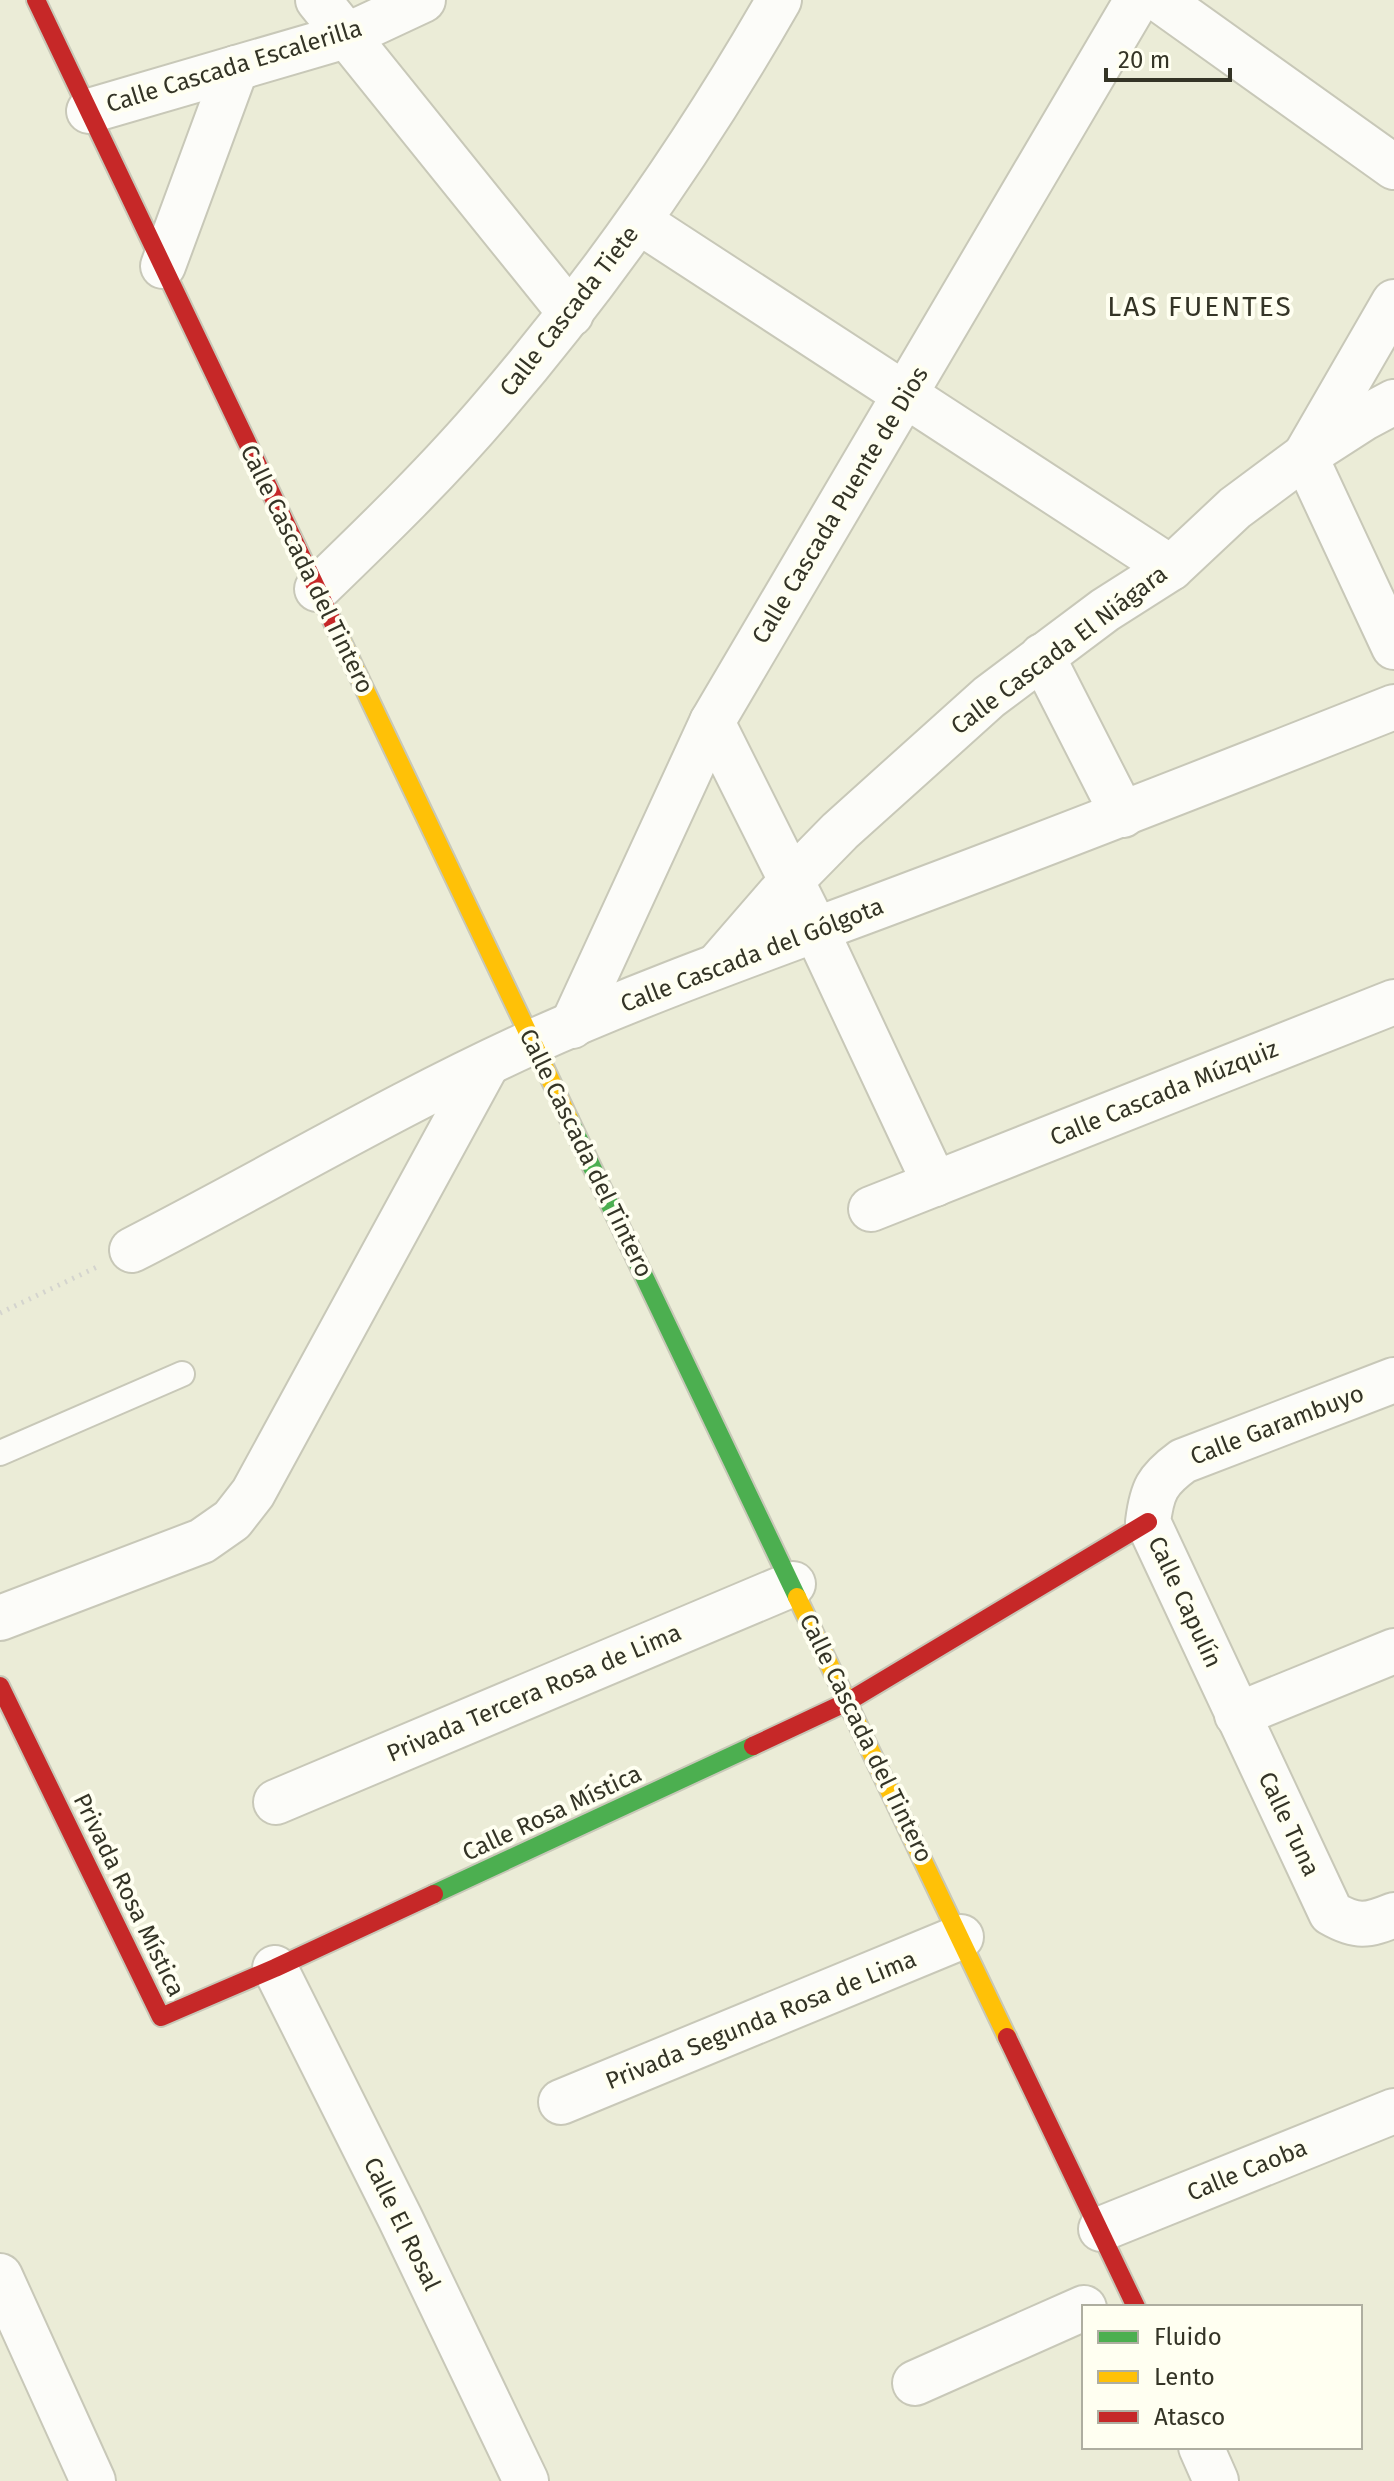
<svg xmlns="http://www.w3.org/2000/svg" width="1394" height="2481" font-family="'Fira Sans',sans-serif">
<style>
.lines{fill:none;stroke-linecap:round;stroke-linejoin:round}
.lane-casing{stroke:#c8c8b8;stroke-width:28}
.street-casing{stroke:#c8c8b8;stroke-width:48}
.fast-casing{stroke:#c8c8b8;stroke-width:22}
.slow-casing{stroke:#c8c8b8;stroke-width:22}
.jam-casing{stroke:#c8c8b8;stroke-width:22}
.path{stroke:#d4d4ce;stroke-width:5;stroke-dasharray:2 6;stroke-linecap:butt}
.lane{stroke:#fcfcf9;stroke-width:24}
.street{stroke:#fcfcf9;stroke-width:44}
.fast{stroke:#4caf50;stroke-width:18}
.slow{stroke:#ffc107;stroke-width:18}
.jam{stroke:#c62828;stroke-width:18}
.labels{text-anchor:middle;dominant-baseline:central;stroke-width:8;stroke-linejoin:round;paint-order:stroke}
.street-label{font-size:24px;fill:#343426;stroke:#fffff1}
.quarter-label{font-size:28px;letter-spacing:2px;fill:#343426;stroke:#fffff1}
</style>
<rect width="100%" height="100%" fill="#ebecd7"/>
<g class="lines">
<defs>
<polyline id="lane" points="0,1453 182,1374"/>
<g id="street">
<polyline points="318,0 571,314"/>
<polyline points="1160,0 1394,167"/>
<polyline points="89,111 346,36 423,0"/>
<polyline points="640,222 1171,568"/>
<polyline points="163,266 236,68"/>
<polyline points="1394,302 1305,456 1394,647"/>
<path d="M317 589C378 530 439 471 494 406 602 280 696 145 779 0"/>
<polyline points="1042,656 1123,815"/>
<polyline points="712,722 816,930 935,1184"/>
<polyline points="720,963 791,881 840,831 989,697 1105,610 1171,568 1235,508 1305,456 1364,418 1394,402"/>
<polyline points="572,1026 712,722 1137,0"/>
<polyline points="871,1209 1394,1002"/>
<path d="M132 1250C265 1182 394 1105 530 1043 656 986 788 941 917 892 1077 832 1235 770 1394 707"/>
<path d="M1394 1380 1183 1461C1157 1480 1152 1490 1148 1522L1331 1913C1357 1928 1367 1926 1394 1915"/>
<polyline points="0,1618 202,1541 232,1520 253,1493 487,1064"/>
<polyline points="1237,1715 1394,1651"/>
<polyline points="276,1802 793,1584"/>
<polyline points="275,1968 400,2218 526,2481"/>
<polyline points="561,2102 961,1937"/>
<polyline points="1101,2229 1394,2111"/>
<polyline points="0,2276 93,2481"/>
<polyline points="915,2383 1084,2308"/>
<polyline points="1201,2447 1216,2481"/>
</g>
<g id="fast">
<polyline points="569,1119 797,1597"/>
<polyline points="434,1894 753,1746"/>
</g>
<g id="slow">
<polyline points="336,629 569,1119"/>
<polyline points="797,1597 1007,2037"/>
</g>
<g id="jam">
<polyline points="36,0 336,629"/>
<polyline points="0,1686 161,2017 275,1968 434,1894"/>
<polyline points="753,1746 849,1701 1148,1522"/>
<polyline points="1007,2037 1136,2307"/>
</g>
</defs>
<use href="#lane" class="lane-casing"/>
<use href="#street" class="street-casing"/>
<use href="#fast" class="fast-casing"/>
<use href="#slow" class="slow-casing"/>
<use href="#jam" class="jam-casing"/>
<polyline class="path" points="0,1313 97,1267"/>
<use href="#lane" class="lane"/>
<use href="#street" class="street"/>
<use href="#fast" class="fast"/>
<use href="#slow" class="slow"/>
<use href="#jam" class="jam"/>
</g>
<g class="labels">
<g class="street-label">
<text transform="translate(234 66) rotate(-17)">Calle Cascada Escalerilla</text>
<text transform="translate(569 311) rotate(-52)">Calle Cascada Tiete</text>
<text transform="translate(840 505) rotate(-59)">Calle Cascada Puente de Dios</text>
<text transform="translate(307 569) rotate(64)">Calle Cascada del Tintero</text>
<text transform="translate(1059 650) rotate(-37)">Calle Cascada El Niágara</text>
<text transform="translate(752 955) rotate(-21)">Calle Cascada del Gólgota</text>
<text transform="translate(1164 1093) rotate(-22)">Calle Cascada Múzquiz</text>
<text transform="translate(586 1153) rotate(64)">Calle Cascada del Tintero</text>
<text transform="translate(1277 1425) rotate(-21)">Calle Garambuyo</text>
<text transform="translate(1185 1602) rotate(65)">Calle Capulín</text>
<text transform="translate(534 1693) rotate(-23)">Privada Tercera Rosa de Lima</text>
<text transform="translate(866 1738) rotate(64)">Calle Cascada del Tintero</text>
<text transform="translate(552 1813) rotate(-25)">Calle Rosa Mística</text>
<text transform="translate(1289 1824) rotate(65)">Calle Tuna</text>
<text transform="translate(129 1895) rotate(64)">Privada Rosa Mística</text>
<text transform="translate(761 2020) rotate(-22)">Privada Segunda Rosa de Lima</text>
<text transform="translate(1247 2170) rotate(-22)">Calle Caoba</text>
<text transform="translate(402 2224) rotate(64)">Calle El Rosal</text>
</g>
<g class="quarter-label">
<text x="1200" y="306">LAS FUENTES</text>
</g>
</g>
<rect x="1082" y="2305" width="280" height="144" fill="#fffff1" stroke="#aeaea0" stroke-width="2"/>
<rect x="1098" y="2331" width="40" height="12" fill="#4caf50" stroke="#aeaea0" stroke-width="2"/>
<text x="1154" y="2345" font-size="24" fill="#343426">Fluido</text>
<rect x="1098" y="2371" width="40" height="12" fill="#ffc107" stroke="#aeaea0" stroke-width="2"/>
<text x="1154" y="2385" font-size="24" fill="#343426">Lento</text>
<rect x="1098" y="2411" width="40" height="12" fill="#c62828" stroke="#aeaea0" stroke-width="2"/>
<text x="1154" y="2425" font-size="24" fill="#343426">Atasco</text>
<path d="M1106 68v12h124v-12" fill="none" stroke="#343426" stroke-width="4"/>
<text x="1118" y="68" font-size="24" fill="#343426" stroke="#fffff1" stroke-width="6" paint-order="stroke">20 m</text>
</svg>
